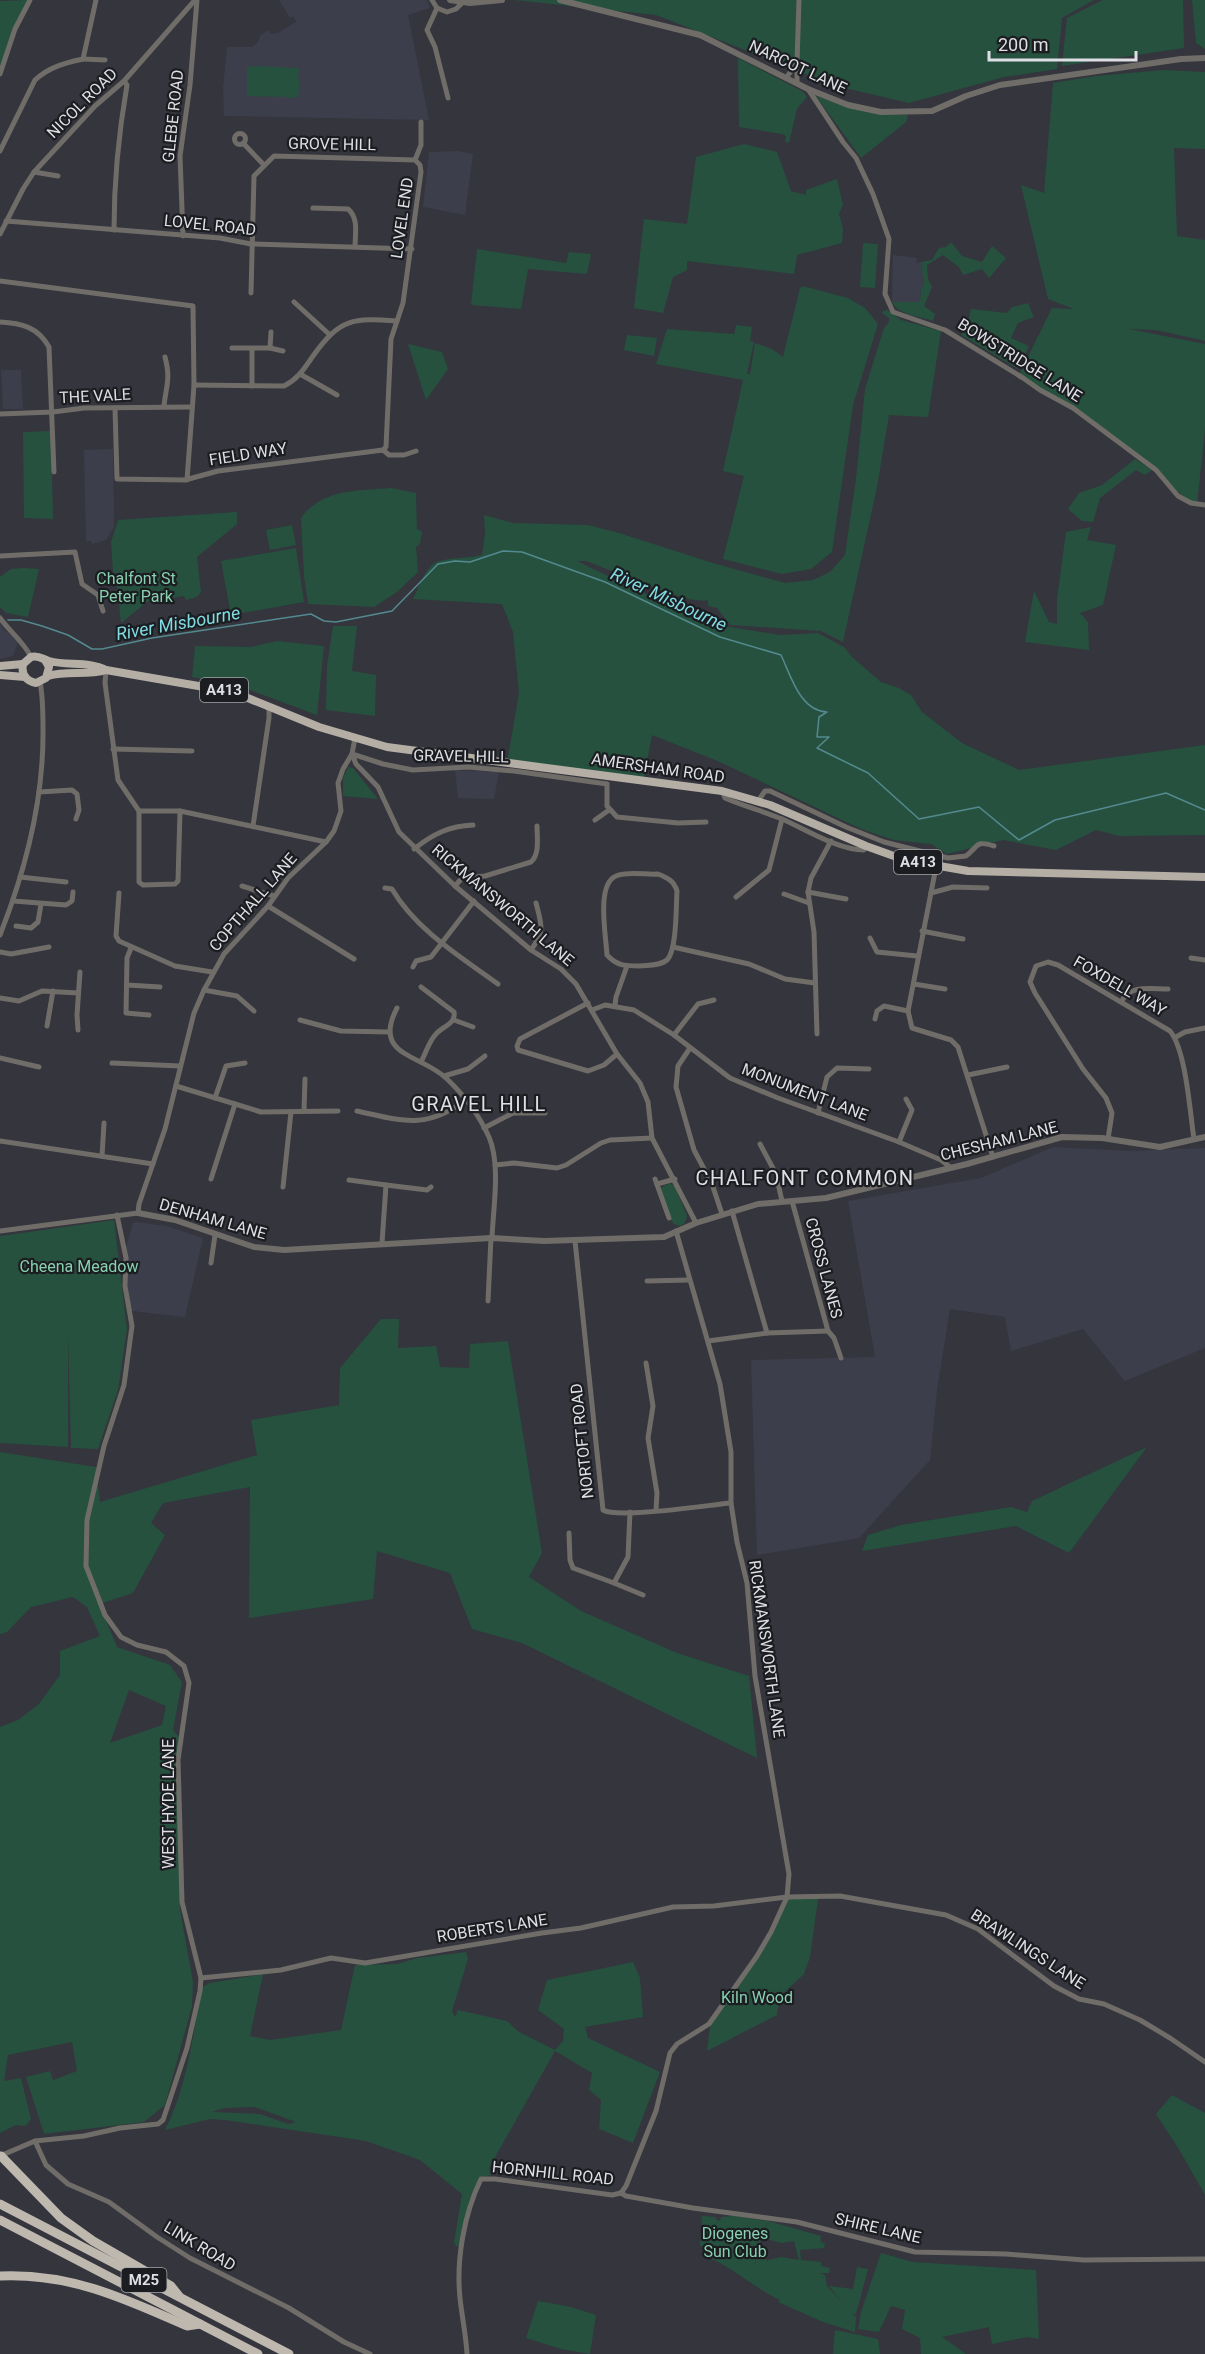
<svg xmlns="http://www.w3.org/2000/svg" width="1205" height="2354" font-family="Roboto,sans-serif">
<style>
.built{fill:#3d3e4c}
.green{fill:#26513f;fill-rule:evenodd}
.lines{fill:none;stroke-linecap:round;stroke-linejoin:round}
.stream{stroke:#548a8f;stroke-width:1.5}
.minor{stroke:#706d69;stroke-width:5}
.tertiary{stroke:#706d69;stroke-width:6}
.trunk{stroke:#b4aea5;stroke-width:8}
.motorway{stroke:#bfb8af;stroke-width:9}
.labels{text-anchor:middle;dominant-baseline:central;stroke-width:4.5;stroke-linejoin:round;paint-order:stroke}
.shield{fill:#1c1d21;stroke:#a4a5aa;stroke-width:1.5}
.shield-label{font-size:15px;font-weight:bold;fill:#dedfe5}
.street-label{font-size:16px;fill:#dedfe5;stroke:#1c1d21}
.park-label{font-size:16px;fill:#87d1b0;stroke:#1c1d21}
.water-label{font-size:18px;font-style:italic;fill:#80dbe2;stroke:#1c1d21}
.quarter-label{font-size:20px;letter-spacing:1.5px;fill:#dedfe5;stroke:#1c1d21}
</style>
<rect width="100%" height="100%" fill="#34353d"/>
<g class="built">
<polygon points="279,0 427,0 430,8 408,15 429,120 224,116 223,88 227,47 252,47 257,43 261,35 269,30 271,34 278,33 296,22 293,16 290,18"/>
<polygon points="458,151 473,154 465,215 423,207 429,152"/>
<polygon points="893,255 917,258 916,263 921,262 924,285 921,287 920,302 892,302"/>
<polygon points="1,370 21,370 23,409 3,409"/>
<polygon points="113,449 114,527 106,540 92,544 91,541 86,541 84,450"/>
<polygon points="0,623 3,629 19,640 13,656 0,659"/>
<polygon points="455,770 499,772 494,799 458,798"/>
<polygon points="1053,1147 1130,1151 1205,1148 1205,1348 1125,1381 1083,1329 1011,1351 1005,1317 950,1309 937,1390 930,1460 859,1538 757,1555 751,1360 875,1357 848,1201 981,1178"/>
<polygon points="136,1222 166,1226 203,1238 185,1317 132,1311 129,1308 126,1247 133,1223"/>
</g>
<g class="green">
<polygon points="28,0 0,70 0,1"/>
<polygon points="514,0 1094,0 1062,18 1057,69 1004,77 909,103 836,86 656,15"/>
<polygon points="1103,0 1183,0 1184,48 1062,66 1067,18"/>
<polygon points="1192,0 1205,0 1205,49 1196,43"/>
<polygon points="738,58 802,91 807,97 797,109 789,143 785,142 786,136 782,134 739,127"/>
<polygon points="255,66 299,68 298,80 300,80 298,98 291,97 291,99 287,97 247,96 247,67"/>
<path d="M1164 70 1205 72V149L1174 148 1177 236 1205 240V341L1156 330 1129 329 1205 344V430L1197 504 1191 503C1138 455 1081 413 1019 375L1052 308 1074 309 1048 299 1021 185 1044 193 1053 83 1096 76Z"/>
<polygon points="816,96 876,114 908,115 906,122 861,158"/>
<polygon points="744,144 777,152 791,191 806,195 806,190 837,179 843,205 839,213 843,229 842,243 797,255 794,274 687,261 687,270 673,277 663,313 634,308 644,219 687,224 696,157"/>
<path d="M951 242 962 256 982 262 992 246 1006 258 989 278 982 269 963 275 959 267 943 255 927 265 928 279 932 287 924 306 935 314 933 321C920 316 900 316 892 302H920L921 287 924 285 921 262 932 260 939 248 946 247Z"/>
<polygon points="863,243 878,244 875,288 860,287"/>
<polygon points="477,249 566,263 569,252 591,254 587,274 528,269 521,309 471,305"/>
<polygon points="803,286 848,298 865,308 878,324 853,405 832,552 811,569 782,574 723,559 744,476 723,471 743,380 656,364 667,329 734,334 736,325 752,327 750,341 754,342 747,374 750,374 755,343 772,349 783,357 800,288"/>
<polygon points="1028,303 1034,317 1018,323 1011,338 1029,346 1018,369 961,335 968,322 971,309 1007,313 1012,307"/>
<path d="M887 310 901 320 941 331 928 417 889 415 877 487 843 642 821 631 730 625 717 608 708 606V600C689 606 609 569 586 561H577L681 611 699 622 780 635 818 633 844 647 852 657 881 682 899 688 911 695 922 712 962 743 1019 770 1205 745V835L1119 836 1096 830 1056 850 1003 840 947 854 931 844 894 840 861 829 720 762 652 735 643 782 507 763 519 693 513 632 502 604 413 599C418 589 425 569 435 563 442 558 470 558 482 555L485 534 484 515 513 523 588 525 619 533 713 563 785 583 813 580 830 572 845 555 856 479 865 389 884 328 889 322V318L881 312Z"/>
<polygon points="627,335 657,338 654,356 624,350"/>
<polygon points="408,344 442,352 448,369 426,400"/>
<polygon points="51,431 53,519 24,518 23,432"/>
<polygon points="1135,459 1152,470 1145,475 1136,470 1100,498 1093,522 1082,521 1068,509 1079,493 1102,485"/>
<path d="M391 488 416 493 417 529 422 532 420 544 416 547 418 572 397 592 374 607 308 604 304 576 301 518C323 488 358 491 391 488Z"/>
<polygon points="237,512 237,524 197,557 201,592 197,597 186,600 184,596 147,602 121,623 117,586 114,586 111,542 118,520"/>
<polygon points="292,525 296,545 270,550 266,530"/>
<polygon points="1091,527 1087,540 1116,545 1103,605 1080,613 1088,622 1089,650 1025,642 1034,591 1049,622 1057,624 1057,599 1066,532"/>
<polygon points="296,548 304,602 231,615 221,561"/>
<polygon points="23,568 39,569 28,617 6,613 0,607 0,577 11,569"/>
<polygon points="333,626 357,626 352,671 376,675 375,716 326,710 327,666"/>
<polygon points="277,641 324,646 317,715 237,685 192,677 195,646 251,647"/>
<polygon points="348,767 353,768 378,799 343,796 343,778"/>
<polygon points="670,1183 675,1187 687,1216 685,1223 680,1226 674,1224 671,1220 660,1190 662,1187"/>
<polygon points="114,1220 127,1329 118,1390 98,1449 71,1448 68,1335 68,1447 0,1443 0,1236"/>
<path d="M381 1319H399L398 1348 436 1346 440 1367 469 1368 470 1344 508 1341 542 1553 529 1577 581 1611 677 1653 749 1676 757 1758 522 1643 472 1629 450 1573 377 1551 373 1599 249 1618 250 1487 163 1503 151 1523 165 1535 133 1593 99 1604 117 1647 170 1665 182 1682 173 1730 179 1737 180 1910 193 1982 192 2006 165 2105 144 2122 44 2134 26 2077 50 2071 53 2080 77 2071 72 2042 8 2055 4 2081 21 2078 31 2119 26 2126 16 2125 0 2133V1727L18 1720 39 1704 60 1675V1651L100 1636 87 1607 73 1597 31 1607 7 1632 0 1634V1452L96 1467 100 1502 257 1455 251 1420 339 1405 340 1368ZM129 1690 166 1706 162 1725 110 1743Z"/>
<polygon points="1147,1447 1069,1553 1016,1526 862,1551 868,1535 901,1525 1011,1507 1027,1512 1032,1501"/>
<polygon points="787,1897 818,1899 810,1957 804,1974 780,1996 777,2015 707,2051 710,2026 767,1944"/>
<path d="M466 1952 468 1959 452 2011 455 2017 458 2010 507 2021 519 2032 555 2050 563 2041 564 2029 538 2010 547 1980 633 1962 640 1978 643 2017 585 2027 588 2038 660 2072 633 2143 599 2129 601 2100 589 2090 592 2073 555 2051 489 2168 491 2175 479 2178 460 2244 457 2247 454 2243 462 2194 420 2160 366 2141 225 2120 210 2119 165 2130C187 2087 193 2035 202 1987L210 1983 263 1974 250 2036 270 2040 341 2030 355 1965 397 1964 417 1958ZM255 2107 296 2122 288 2124 260 2114 212 2112 224 2108Z"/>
<polygon points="1172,2095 1205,2113 1205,2195 1180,2151 1156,2114"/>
<path d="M702 2216 716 2217V2220L720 2221 721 2217 735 2216 768 2221 760 2240V2254L765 2255 767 2262 768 2260 781 2257 799 2260 794 2241 782 2243 762 2238 768 2221 821 2236 820 2241 825 2244 824 2248 800 2250 801 2260 821 2262V2266L830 2268 829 2273H820L825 2275 827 2286 842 2303 829 2286 853 2289 857 2267 868 2269 856 2314 852 2313 856 2317 855 2332 823 2322 778 2302 780 2300C754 2288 733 2267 707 2257L709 2248 700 2246Z"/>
<polygon points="881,2253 913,2262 1036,2270 1039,2339 1027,2337 992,2344 989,2327 942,2337 966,2354 921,2354 920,2338 902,2329 905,2310 891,2306 879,2332 858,2329 861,2312"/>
<polygon points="538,2301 571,2307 596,2315 590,2354 561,2349 526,2338"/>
<polygon points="835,2330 878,2339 880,2354 833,2354"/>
</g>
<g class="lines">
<path class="stream" d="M8 620H21L42 626 68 635 92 649H102L152 638 311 614 324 621 336 622 392 611 438 564 455 561 470 562 503 551 522 552 605 582 720 637 781 655C791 676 800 711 827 712L819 717 817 737H829L817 748 868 773 919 819 979 807 1019 840 1055 820 1166 793 1205 810"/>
<g class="minor">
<polyline points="432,0 437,8 447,12 456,9 462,3"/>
<polyline points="437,8 427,30 435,47 448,98"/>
<polyline points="83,59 105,60"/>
<polyline points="797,63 799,0"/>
<polyline points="0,74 15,29 30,0"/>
<polyline points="786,78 797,63 797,83"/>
<polyline points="808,89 843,142 856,158 873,194 889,239 885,294 893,312 945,330 1023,378 1040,390 1073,408 1156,470 1178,496 1191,503 1205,505"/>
<circle cx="240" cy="139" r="5.5"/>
<polyline points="243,143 264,165"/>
<path d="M0 151 35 80C49 67 65 63 83 59L96 0"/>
<polyline points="34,172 58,176"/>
<path d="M313 208 348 209C359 218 355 234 355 247"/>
<polyline points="6,221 220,238 251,244 412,249"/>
<path d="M114 230C114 178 118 137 127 85L124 81"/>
<polyline points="0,234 23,189 34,172 95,106 124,81 195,0"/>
<polyline points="183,236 180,156 190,85 197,0"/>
<polyline points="0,281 193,306 194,385 187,480"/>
<polyline points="251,293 254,176 274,156 415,160"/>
<polyline points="294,302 330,335"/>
<path d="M0 322C21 323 38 327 49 347L54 472"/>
<polyline points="232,348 270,348 283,351"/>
<polyline points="270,348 271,332"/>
<polyline points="300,374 337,395"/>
<path d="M194 385 284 386C298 379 304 369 313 356 340 318 353 318 397 321"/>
<polyline points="252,386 252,349"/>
<path d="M164 406C166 385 171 380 165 357"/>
<polyline points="115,408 117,479 185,480 218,471 383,450"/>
<polyline points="0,414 53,412 84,408 192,407"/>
<polyline points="383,450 386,447 391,339 403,303 421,172 420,165 415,160 421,145 421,122"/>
<polyline points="383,450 389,455 404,455 416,451"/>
<polyline points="0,556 75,552 82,584 98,595 103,611"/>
<path d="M0 618C10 632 23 641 31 657"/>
<polyline points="106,670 105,683 118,780 139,811 139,882 143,885 175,884 178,881 180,811"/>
<polyline points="355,738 352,754 356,764 378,787 399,832 455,886 531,950 561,969 576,984 617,1054 640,1083 648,1102 652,1138 696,1223"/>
<polyline points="113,749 192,751"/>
<polyline points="352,754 383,764 413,770 468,767 514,771 607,784"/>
<polyline points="607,784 607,806 617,817 678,823 706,822"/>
<path d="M722 791 725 798C743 806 763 811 782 819 805 829 838 850 864 850L866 846"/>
<polyline points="39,792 72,790 77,794 79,810 76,819"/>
<path d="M758 801 765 791H770L846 827 884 842 948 858 966 856C979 846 975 840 994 846"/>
<polyline points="139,811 180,811 326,842"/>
<polyline points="595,820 609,810"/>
<polyline points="253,826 269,718 269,707"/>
<path d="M414 849C433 834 449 826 473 825"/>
<polyline points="936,867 908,1011 912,1028 951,1040 958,1047 993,1157"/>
<path d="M658 874C668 878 674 881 677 891 676 906 677 950 667 960 660 966 649 965 640 966 625 966 617 966 607 955 606 936 596 884 616 876 627 871 646 875 658 874Z"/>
<polyline points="20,877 66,882"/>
<polyline points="242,886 274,896"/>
<path d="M455 886 462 878 485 876 531 862C540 854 537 837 537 826"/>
<path d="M385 888 392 889C416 930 461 957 498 984"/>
<polyline points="808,892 846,899"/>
<polyline points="119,893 116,936 119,941 175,966 212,972"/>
<polyline points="931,893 953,887 987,888"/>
<polyline points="784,894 809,903"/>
<polyline points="736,897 769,870 782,819"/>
<polyline points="13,901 66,905 72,901 73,892"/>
<polyline points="268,906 354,959"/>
<polyline points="16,926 31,928 38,922 41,904"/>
<polyline points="922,931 963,939"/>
<path d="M0 935C26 869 44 799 43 728 43 712 43 697 40 682"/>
<polyline points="870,938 877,952 917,956"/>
<polyline points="673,947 749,964 785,979 815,983"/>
<polyline points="131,948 127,958 126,1013 149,1015"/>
<path d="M531 950C545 930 542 926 536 903"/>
<polyline points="0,952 11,954 49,947"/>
<polyline points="1191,958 1205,960"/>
<polyline points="413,967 416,961 431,957 474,901"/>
<polyline points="914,984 945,989"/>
<polyline points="127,985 160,987"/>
<path d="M421 987 454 1012C456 1024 443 1026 436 1034 429 1041 426 1053 421 1062"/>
<polyline points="204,990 237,996 254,1011"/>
<polyline points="0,998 19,1001 42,991 78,993"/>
<path d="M1121 1002C1131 984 1150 989 1168 989"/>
<polyline points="588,1003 520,1039 517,1046 518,1050 588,1071 604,1065 617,1054"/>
<polyline points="615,1005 616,997 627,966"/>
<path d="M397 1008C372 1056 420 1054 446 1078 463 1094 479 1115 489 1137 501 1165 493 1209 492 1238"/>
<polyline points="592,1010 605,1005 634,1010 674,1035 730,1078 778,1098 899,1142 941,1160 950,1167"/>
<polyline points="875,1019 877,1011 884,1006 908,1011"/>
<polyline points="300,1020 341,1031 389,1032"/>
<polyline points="454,1020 473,1027"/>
<polyline points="47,1026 53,991"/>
<polyline points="78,1030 77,1015 80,972"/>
<polyline points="817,1034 814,932 808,892 811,878 831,841"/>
<polyline points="674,1035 698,1004 714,1000"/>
<polyline points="1176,1037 1185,1032 1205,1028"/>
<polyline points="690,1048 678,1066 676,1087 694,1150 712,1184 722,1214"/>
<polyline points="0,1058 39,1067"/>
<polyline points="112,1063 180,1066"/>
<polyline points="968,1075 1007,1067"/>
<polyline points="444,1076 468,1069 485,1056"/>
<polyline points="176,1086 261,1112 338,1111"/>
<polyline points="215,1098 226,1066 245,1063"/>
<polyline points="304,1111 305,1079"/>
<path d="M357 1111C403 1121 425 1130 466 1100"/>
<polyline points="818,1113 827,1077 837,1068 869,1069"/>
<polyline points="484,1128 513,1113 545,1113"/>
<path d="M1108 1139 1112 1113 1106 1098 1083 1069 1035 993 1030 982 1036 966 1048 962 1058 965 1170 1031C1186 1050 1190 1113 1194 1139"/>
<polyline points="0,1141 153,1164"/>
<polyline points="899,1142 912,1110 906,1099"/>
<polyline points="760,1144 776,1174 782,1201"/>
<polyline points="102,1156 104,1123"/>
<polyline points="495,1165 514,1163 557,1168 566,1165 601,1143 610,1140 652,1138"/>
<polyline points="211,1179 235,1104"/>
<polyline points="655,1179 669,1218"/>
<polyline points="349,1180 386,1185 382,1243"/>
<polyline points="657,1184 675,1179"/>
<polyline points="386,1185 427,1190 431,1187"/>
<polyline points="283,1187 291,1112"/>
<polyline points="792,1201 828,1331 834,1338 841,1358"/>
<polyline points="732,1211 767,1333"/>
<polyline points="0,1231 138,1213 139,1204 165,1129 194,1013 204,990 224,954 268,906 288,878 326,842 334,831 341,811 338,783 343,769 352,754"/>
<path d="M575 1241 603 1510C618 1519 708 1505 731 1503"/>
<polyline points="211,1263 215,1235"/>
<polyline points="647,1281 689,1280"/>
<polyline points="488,1301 491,1238"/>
<polyline points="708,1341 767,1333 828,1331"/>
<polyline points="646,1363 653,1406 648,1438 657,1493 656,1510"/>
<polyline points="569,1533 570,1560 573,1568 614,1583 628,1557 630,1512"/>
<polyline points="614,1583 643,1595"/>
<polyline points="201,1978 281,1970 331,1958 365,1963 542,1933 581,1928 673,1907 714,1906 787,1897 840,1896 946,1915 978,1929 1054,1986 1079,1999 1104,2004 1140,2020 1170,2038 1205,2062"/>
<polyline points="35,2141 46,2165 68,2184 109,2202 157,2237 190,2258 289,2308 344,2342 370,2354"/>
<polyline points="0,2156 35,2141 84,2136 120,2128 158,2124 163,2120 187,2048 200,1991 201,1978 182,1902 178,1760 189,1683 184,1666 166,1652 137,1645 121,1637 105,1615 86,1566 87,1520 104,1446 124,1385 132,1326 125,1286 126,1258 117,1215"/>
<polyline points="621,2193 626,2186 656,2111 670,2053 677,2044 709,2024 757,1956 771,1932 787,1897 789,1874 755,1676 747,1583 737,1542 731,1503 731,1452 720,1384 676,1231"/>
<polyline points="621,2193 626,2196 693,2208 797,2222 915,2252 1006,2254 1084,2260 1205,2259"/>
<path d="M467 2354C466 2335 462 2317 460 2298 456 2260 464 2214 481 2179H495L612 2195 621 2193"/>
</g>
<g class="tertiary">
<polyline points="450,0 470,3 502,0"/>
<polyline points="560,0 700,35 808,89 848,105 881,112 932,111 966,96 1000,85 1181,59 1205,58"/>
<polyline points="138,1213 175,1220 254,1247 284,1250 491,1238 544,1241 664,1237 696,1223 758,1204 826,1198 967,1164 1062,1137 1102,1138 1160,1147 1205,1137"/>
</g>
<g class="trunk">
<path d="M45 660 49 667 46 678 36 683C26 681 21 674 23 664L31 657C39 655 42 659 49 661 68 666 89 661 106 670L233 692 319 727 387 747 722 791 770 805 866 846 905 860 968 871 1205 877"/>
<polyline points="0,666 23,664"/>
<polyline points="0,675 25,677"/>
<path d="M48 676C67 670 87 676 106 670"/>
</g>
<g class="motorway">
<polyline points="1,2156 61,2218 93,2241 171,2286 179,2296"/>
<polyline points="0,2204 289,2354"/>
<polyline points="0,2220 258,2354"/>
<path d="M0 2276C70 2273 124 2298 187 2326L200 2324"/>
</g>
</g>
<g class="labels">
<g class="shield">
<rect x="200" y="678" width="48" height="24" rx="4.5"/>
<rect x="894" y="850" width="48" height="24" rx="4.5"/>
<rect x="121.5" y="2268" width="45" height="24" rx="4.5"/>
</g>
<g class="shield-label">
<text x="224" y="690">A413</text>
<text x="918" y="862">A413</text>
<text x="144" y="2280">M25</text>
</g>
<g class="street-label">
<text transform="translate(798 67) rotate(25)">NARCOT LANE</text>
<text transform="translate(82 103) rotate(-45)">NICOL ROAD</text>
<text transform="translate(173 116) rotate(-84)">GLEBE ROAD</text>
<text transform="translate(332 144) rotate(1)">GROVE HILL</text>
<text transform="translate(402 218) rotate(-82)">LOVEL END</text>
<text transform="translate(210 225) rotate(6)">LOVEL ROAD</text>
<text transform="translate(1020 360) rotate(32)">BOWSTRIDGE LANE</text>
<text transform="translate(95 396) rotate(-3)">THE VALE</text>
<text transform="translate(248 454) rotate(-9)">FIELD WAY</text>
<text transform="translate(461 756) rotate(1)">GRAVEL HILL</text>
<text transform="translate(658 768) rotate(8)">AMERSHAM ROAD</text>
<text transform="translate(253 902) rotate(-49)">COPTHALL LANE</text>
<text transform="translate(503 905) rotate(40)">RICKMANSWORTH LANE</text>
<text transform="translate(1120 986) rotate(30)">FOXDELL WAY</text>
<text transform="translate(805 1092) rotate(21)">MONUMENT LANE</text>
<text transform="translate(999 1141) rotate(-14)">CHESHAM LANE</text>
<text transform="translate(213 1219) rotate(16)">DENHAM LANE</text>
<text transform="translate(824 1268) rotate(75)">CROSS LANES</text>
<text transform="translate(582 1441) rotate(-96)">NORTOFT ROAD</text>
<text transform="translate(767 1649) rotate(82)">RICKMANSWORTH LANE</text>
<text transform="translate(168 1804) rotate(-90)">WEST HYDE LANE</text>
<text transform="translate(492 1928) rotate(-9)">ROBERTS LANE</text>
<text transform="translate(1028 1949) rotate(33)">BRAWLINGS LANE</text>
<text transform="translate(553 2173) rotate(6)">HORNHILL ROAD</text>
<text transform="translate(878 2228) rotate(13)">SHIRE LANE</text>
<text transform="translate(200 2246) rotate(31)">LINK ROAD</text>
</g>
<g class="park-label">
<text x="136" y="578">Chalfont St<tspan x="136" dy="18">Peter Park</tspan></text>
<text x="79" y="1266">Cheena Meadow</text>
<text x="757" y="1997">Kiln Wood</text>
<text x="735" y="2233">Diogenes<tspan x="735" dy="18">Sun Club</tspan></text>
</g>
<g class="water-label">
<text transform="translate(669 599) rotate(25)">River Misbourne</text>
<text transform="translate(178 623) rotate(-10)">River Misbourne</text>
</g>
<g class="quarter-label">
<text x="479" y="1104">GRAVEL HILL</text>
<text x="805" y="1178">CHALFONT COMMON</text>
</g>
</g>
<path d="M989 51v9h147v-9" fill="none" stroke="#dedfe5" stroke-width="3"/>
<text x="998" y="51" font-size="18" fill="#dedfe5" stroke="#1c1d21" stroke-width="4.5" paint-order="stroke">200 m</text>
</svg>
